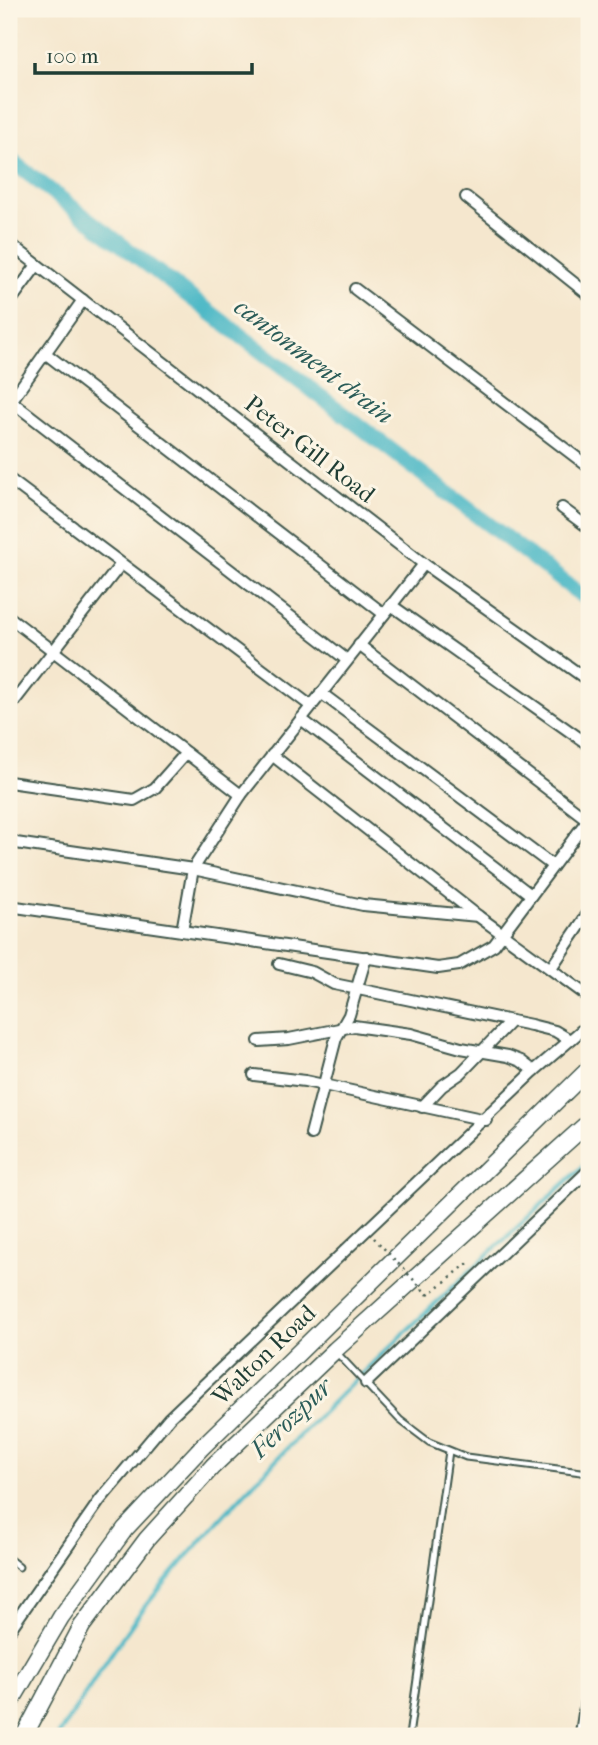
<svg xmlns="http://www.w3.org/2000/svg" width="598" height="1745" font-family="'IM FELL French Canon',serif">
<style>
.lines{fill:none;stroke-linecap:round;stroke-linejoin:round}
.stream{stroke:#4bb8c6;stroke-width:4.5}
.canal{stroke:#4bb8c6;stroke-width:16}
.lane-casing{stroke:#3f564b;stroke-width:9}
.street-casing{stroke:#3f564b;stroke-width:14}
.secondary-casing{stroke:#3f564b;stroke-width:19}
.path{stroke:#3f564b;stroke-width:2.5;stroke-dasharray:2 5;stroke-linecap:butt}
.lane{stroke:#fff;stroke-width:5}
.street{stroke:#fff;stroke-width:10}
.secondary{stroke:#fff;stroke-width:16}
.path-bridge{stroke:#3f564b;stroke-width:2.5;stroke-dasharray:2 5;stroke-linecap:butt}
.labels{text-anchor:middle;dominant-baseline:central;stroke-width:6;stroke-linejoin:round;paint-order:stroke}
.street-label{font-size:24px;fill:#1f3d34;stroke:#fcf5e5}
.water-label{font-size:26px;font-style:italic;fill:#2a5c58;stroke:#fcf5e5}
</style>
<rect width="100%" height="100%" fill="#fcf5e5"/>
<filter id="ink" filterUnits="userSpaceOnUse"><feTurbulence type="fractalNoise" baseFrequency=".0143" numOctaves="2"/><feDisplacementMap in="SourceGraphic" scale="14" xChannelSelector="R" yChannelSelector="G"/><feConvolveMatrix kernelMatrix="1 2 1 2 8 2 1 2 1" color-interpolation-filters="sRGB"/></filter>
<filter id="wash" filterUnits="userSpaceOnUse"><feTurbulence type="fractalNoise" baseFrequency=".00686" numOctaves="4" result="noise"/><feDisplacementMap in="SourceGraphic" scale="28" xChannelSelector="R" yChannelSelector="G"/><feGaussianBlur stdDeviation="1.57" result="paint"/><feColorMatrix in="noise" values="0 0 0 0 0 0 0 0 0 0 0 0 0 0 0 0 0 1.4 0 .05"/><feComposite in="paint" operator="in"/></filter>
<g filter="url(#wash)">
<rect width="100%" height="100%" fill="#f5e7ce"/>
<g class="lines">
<path class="stream" d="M58 1736C87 1693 114 1645 147 1604 280 1442 436 1303 589 1161"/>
<polyline class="canal" points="9,159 589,601"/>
</g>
</g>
<g filter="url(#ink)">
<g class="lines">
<defs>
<g id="lane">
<polyline points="336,1352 400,1420 429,1442 466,1457 589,1473"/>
<polyline points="9,1559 19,1567"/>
<polyline points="409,1736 449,1451"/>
<polyline points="578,1736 589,1664"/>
</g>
<g id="street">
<polyline points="466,197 589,295"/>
<polyline points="9,243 424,564 589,681"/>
<polyline points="355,289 589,467"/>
<polyline points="9,303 37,265"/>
<polyline points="45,353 384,614"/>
<polyline points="11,401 347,660"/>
<polyline points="9,404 83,300"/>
<polyline points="9,479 311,706"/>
<polyline points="562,508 589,528"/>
<polyline points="391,605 589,745"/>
<polyline points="9,617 241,795"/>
<polyline points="359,645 588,820"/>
<polyline points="321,693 553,866"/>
<polyline points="9,708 121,564"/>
<polyline points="301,719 531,895"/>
<polyline points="272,755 478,916 589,997"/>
<polyline points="9,782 134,800 155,788 186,753"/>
<polyline points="9,842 193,869 363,905 478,916"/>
<polyline points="9,906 438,968 459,965 494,945 589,818"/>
<polyline points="182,931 193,869 241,795 424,564"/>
<polyline points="279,964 312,972 334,984 531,1025 555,1031 570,1040"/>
<polyline points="551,968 589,912"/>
<polyline points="259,1041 289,1039 354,1026 411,1034 461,1048 508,1056 521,1061 534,1071"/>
<polyline points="254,1075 305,1081 486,1120"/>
<polyline points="422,1107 442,1086 461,1073 511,1021"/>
<polyline points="311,1134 336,1038 349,1015 366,957"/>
<polyline points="366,1383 589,1170"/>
<polyline points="9,1631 100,1500 169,1418 534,1071 589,1024"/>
</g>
<g id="secondary">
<polyline points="9,1705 61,1617 125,1529 201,1448 589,1069"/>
<polyline points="24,1736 82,1626 147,1539 213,1466 335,1350 589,1122"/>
</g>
</defs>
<use href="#lane" class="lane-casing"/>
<use href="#street" class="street-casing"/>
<use href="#secondary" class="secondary-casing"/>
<polyline class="path" points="428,1295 467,1264 470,1268"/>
<use href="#lane" class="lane"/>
<use href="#street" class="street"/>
<use href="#secondary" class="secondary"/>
<polyline class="path-bridge" points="374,1238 428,1295"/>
</g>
</g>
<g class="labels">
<g class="street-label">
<text transform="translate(310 449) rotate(38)">Peter Gill Road</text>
<text transform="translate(264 1355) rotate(-44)">Walton Road</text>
</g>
<g class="water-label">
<text transform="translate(314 361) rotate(37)">cantonment drain</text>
<text transform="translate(291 1418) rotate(-44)">Ferozpur</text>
</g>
</g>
<rect width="598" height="1745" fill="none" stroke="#fcf5e5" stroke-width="35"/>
<path d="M35 63v10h217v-10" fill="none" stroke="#1f3d34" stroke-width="3.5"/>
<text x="46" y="63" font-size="21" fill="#1f3d34" stroke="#fcf5e5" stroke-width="5" paint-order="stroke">100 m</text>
</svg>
